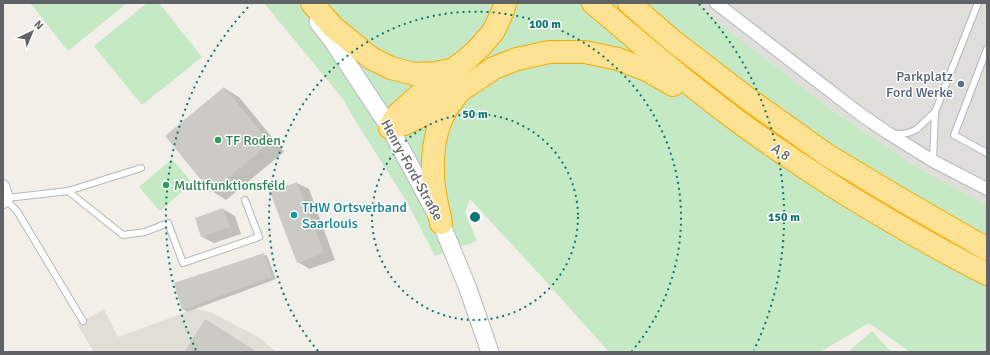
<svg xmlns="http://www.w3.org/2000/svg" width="990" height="355" font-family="Signika,sans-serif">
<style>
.industrial{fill:#e0deda}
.education{fill:#e1ded6}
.green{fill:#c5e8c5}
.shadow{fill:#0003}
.building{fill:#cccac5}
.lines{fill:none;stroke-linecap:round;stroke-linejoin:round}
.lane-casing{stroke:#b5b8bc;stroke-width:8}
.street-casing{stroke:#b5b8bc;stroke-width:14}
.secondary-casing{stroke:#b6babf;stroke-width:19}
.highway-casing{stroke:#f9ab00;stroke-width:24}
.lane{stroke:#fff;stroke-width:6}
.street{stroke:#fff;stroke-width:12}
.secondary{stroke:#fff;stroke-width:17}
.highway{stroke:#fde293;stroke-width:22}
.ring{fill:none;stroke:#0f766e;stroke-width:2;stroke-dasharray:2 4}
.service-dot{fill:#5c6f8a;stroke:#fff;stroke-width:1.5}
.leisure-dot{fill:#2e9e5b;stroke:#fff;stroke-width:1.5}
.culture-dot{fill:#0f9aa8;stroke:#fff;stroke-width:1.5}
.labels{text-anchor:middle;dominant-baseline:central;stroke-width:3;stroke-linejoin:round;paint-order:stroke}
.service-label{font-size:14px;fill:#4e5e75;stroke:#fff;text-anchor:end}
.leisure-label{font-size:14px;fill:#27864d;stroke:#fff;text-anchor:start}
.street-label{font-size:14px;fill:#5f6368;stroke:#fff}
.culture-label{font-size:14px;fill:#0d838f;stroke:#fff;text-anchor:start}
.centre{fill:#0f766e;stroke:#fff;stroke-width:2}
.ring-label{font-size:12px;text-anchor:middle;font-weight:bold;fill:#0f766e;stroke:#fff;stroke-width:3;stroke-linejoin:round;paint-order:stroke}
</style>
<rect width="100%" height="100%" fill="#f1efe8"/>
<polygon class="industrial" points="696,3 987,3 987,205 916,167 832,110 719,23"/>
<polygon class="education" points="104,309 118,337 195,309 211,312 260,338 276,352 94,352 77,324"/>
<g class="green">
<polygon points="30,3 127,3 68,51"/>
<polygon points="147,3 159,3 202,57 142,105 94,46"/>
<polygon points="264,3 696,3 719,23 832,110 916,167 987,205 987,352 910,352 869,323 820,352 609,352 541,276 470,199 465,212 477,241 435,256 407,202 359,127 343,99"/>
<polygon points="172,159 192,183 160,211 139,187"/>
<polygon points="872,331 891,352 848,352"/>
</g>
<g class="shadow">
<polygon points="224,88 239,97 284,152 226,200 212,191"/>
<polygon points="297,183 309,189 335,260 309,269 298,262"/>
<polygon points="223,209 235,216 241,234 214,243 202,237 196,219"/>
<polygon points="263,254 267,256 276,279 187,312 183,309"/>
</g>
<g class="building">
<polygon points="224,87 270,143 211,192 165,136"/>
<polygon points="297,182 324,253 297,263 270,192"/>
<polygon points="223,208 230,227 201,237 195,218"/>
<polygon points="264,253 272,277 182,310 174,283"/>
<polygon points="205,319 257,352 184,352"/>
</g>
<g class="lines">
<defs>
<g id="lane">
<polyline points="987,49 954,135 987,153"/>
<path d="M892 134C902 134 909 134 917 129L935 112"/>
<polyline points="933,161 935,112 978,3"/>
<polyline points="68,191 123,235 145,232 168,223 183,263 259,237 245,200"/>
<polyline points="7,198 68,191 141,168"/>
<polyline points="6,200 17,211 83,321"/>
</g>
<g id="street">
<polyline points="716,3 860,114 888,133 933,161 987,189"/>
<polyline points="3,186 7,198 3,202"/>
</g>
<polyline id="secondary" points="318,22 332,40 390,128 441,223 467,286 490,352"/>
<g id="highway">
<polyline points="312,3 333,27 371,58 391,68 414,74 435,73 450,70"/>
<path d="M593 3C641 44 689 85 739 122 774 148 811 172 847 195 893 223 939 250 987 274"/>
<polyline points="629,3 673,41 751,101 827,155 902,200 987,249"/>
<polyline points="390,127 396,116 417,97 467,59 479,48 493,32 503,11 505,3"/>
<polyline points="390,128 404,124 425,114 494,68 517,59 549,52 585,52 618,59 647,70 673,85"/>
<path d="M441 223C438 207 433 191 433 174 432 152 436 127 447 108 450 104 453 100 456 96"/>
</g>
</defs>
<use href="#lane" class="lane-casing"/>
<use href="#street" class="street-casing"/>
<use href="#secondary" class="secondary-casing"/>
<use href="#highway" class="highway-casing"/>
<use href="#lane" class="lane"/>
<use href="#street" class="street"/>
<use href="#secondary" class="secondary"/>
<use href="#highway" class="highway"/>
</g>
<g class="ring">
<circle cx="475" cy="217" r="103"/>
<path d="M318 351A206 206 0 1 1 632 351"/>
<path d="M196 350A309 309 0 0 1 251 4M699 4A309 309 0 0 1 754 350"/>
</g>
<circle class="service-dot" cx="961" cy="84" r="4"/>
<g class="leisure-dot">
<circle cx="218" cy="140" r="4"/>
<circle cx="166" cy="185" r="4"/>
</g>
<circle class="culture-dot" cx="294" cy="215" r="4"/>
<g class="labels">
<g class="service-label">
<text x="953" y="76">Parkplatz<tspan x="953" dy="16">Ford Werke</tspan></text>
</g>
<g class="leisure-label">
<text x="226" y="140">TF Roden</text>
<text x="174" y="185">Multifunktionsfeld</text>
</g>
<g class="street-label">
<text transform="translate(781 152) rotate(35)">A 8</text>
<text transform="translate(412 170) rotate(61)">Henry-Ford-Straße</text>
</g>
<g class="culture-label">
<text x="302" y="207">THW Ortsverband<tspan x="302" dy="16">Saarlouis</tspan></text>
</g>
</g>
<circle cx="475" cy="217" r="6" class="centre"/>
<g class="ring-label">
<text x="545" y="28">100 m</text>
<text x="475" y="118">50 m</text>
<text x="784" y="221">150 m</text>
</g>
<rect width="990" height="355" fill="none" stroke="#5f6368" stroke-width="8"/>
<g transform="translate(32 32) rotate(44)" stroke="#ffffff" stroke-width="3" paint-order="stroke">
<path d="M0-3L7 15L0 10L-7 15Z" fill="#5f6368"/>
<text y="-6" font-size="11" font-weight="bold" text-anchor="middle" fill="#5f6368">N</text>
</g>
</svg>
